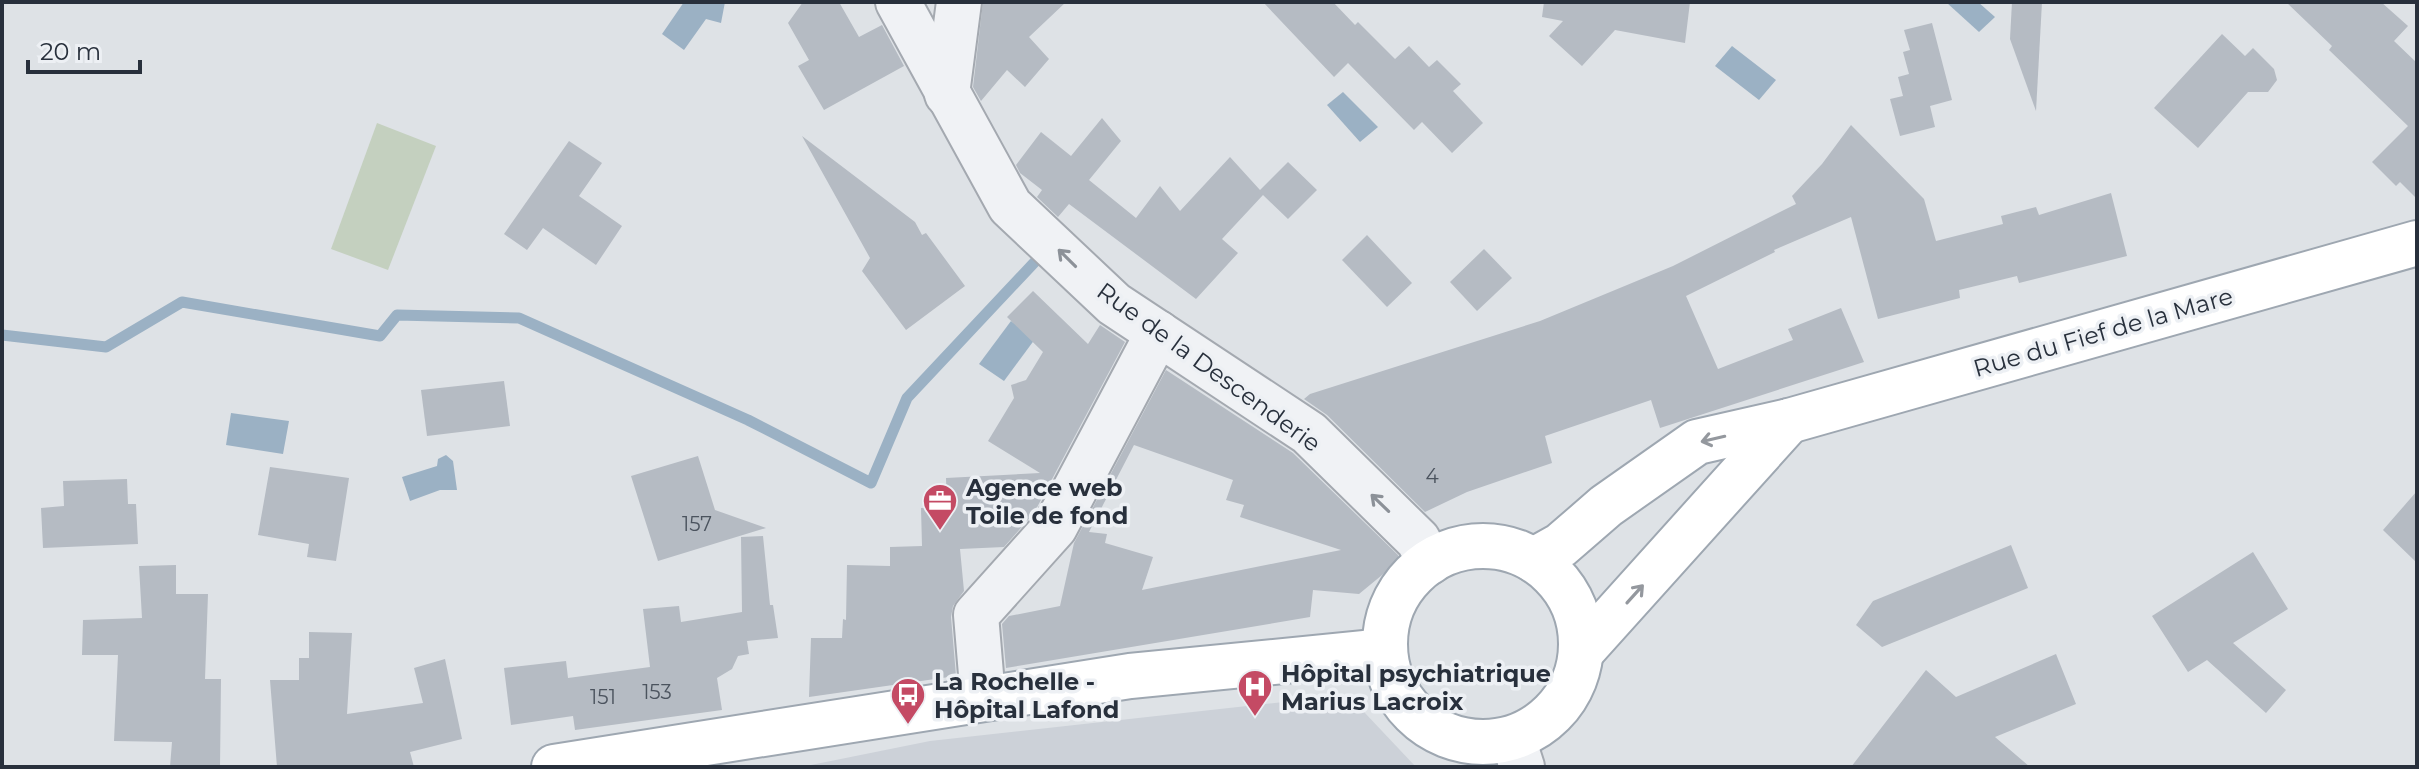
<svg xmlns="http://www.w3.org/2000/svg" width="2419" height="769" font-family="Montserrat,sans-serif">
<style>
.built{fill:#ccd1d8}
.green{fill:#c4d0bf}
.water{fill:#9bb1c4}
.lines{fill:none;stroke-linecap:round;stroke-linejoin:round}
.stream{stroke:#9bb1c4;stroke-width:11}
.building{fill:#b5bbc3;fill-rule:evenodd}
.minor-casing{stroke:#a4a9b0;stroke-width:48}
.major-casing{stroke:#9ea7b1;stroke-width:48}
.minor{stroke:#f0f2f5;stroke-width:44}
.major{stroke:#fff;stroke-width:44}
.oneway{stroke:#8c9198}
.oneway2{stroke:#94989e}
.labels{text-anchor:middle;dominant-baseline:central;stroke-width:7;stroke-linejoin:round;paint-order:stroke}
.number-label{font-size:20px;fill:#4b535e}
.street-label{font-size:24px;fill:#28303c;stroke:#edf0f4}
.poi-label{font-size:24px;font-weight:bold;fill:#28303c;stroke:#edf0f4;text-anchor:start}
</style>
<rect width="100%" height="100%" fill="#dee2e6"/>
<polygon class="built" points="1348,695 1416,767 801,767 930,741"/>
<polygon class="green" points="377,123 436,146 388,270 331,249"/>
<g class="water">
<polygon points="684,2 725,2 721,23 706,19 684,50 662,34"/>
<polygon points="1978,2 1995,17 1979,32 1947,3"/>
<polygon points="1732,46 1776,80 1759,100 1715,66"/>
<polygon points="1343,92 1378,127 1360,142 1327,105"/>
<polygon points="1011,321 1035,339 1004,381 979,364"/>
<polygon points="231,413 289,421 283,454 226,445"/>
<polygon points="446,455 453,461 457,490 440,490 410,501 402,477 437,466 438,459"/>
</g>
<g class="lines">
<polyline class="stream" points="2,335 106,347 182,302 380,336 397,315 519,318 748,420 871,483 907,398 1046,250"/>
</g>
<g class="building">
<polygon points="803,2 839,2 859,37 882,25 904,66 824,110 798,66 809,60 788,23"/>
<polygon points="983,2 1066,2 1029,37 1049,59 1025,87 1007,70 981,101 973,87"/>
<polygon points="1263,2 1333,2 1355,25 1358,22 1395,59 1409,46 1429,67 1437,60 1461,84 1453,91 1483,123 1452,153 1422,122 1414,130 1348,63 1334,77"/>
<polygon points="1544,2 1690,2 1685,43 1615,30 1582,66 1549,36 1563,21 1542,17"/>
<polygon points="2012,2 2042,2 2036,111 2010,39"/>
<polygon points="2286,2 2381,2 2408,26 2394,41 2417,63 2417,199 2400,182 2396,186 2372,162 2408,126 2329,50 2332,46"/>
<polygon points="1932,23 1952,100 1930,106 1935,127 1900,136 1890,99 1903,96 1898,77 1909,74 1903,52 1910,50 1904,30"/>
<polygon points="2222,34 2245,56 2253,48 2274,69 2277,80 2268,92 2248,92 2198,148 2154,108"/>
<polygon points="1102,118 1121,141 1089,180 1136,218 1160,186 1180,211 1230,157 1260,190 1288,162 1317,190 1288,219 1263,195 1222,239 1238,253 1196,299 1069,204 1058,217 1037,197 1042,190 1020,173 1016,165 1041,132 1071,156"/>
<polygon points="1851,125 1924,199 1936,241 2003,224 2001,216 2036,207 2039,215 2111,193 2127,256 2019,283 2017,276 1959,290 1960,298 1878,319 1851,217 1774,250 1775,252 1686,296 1718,369 1793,340 1788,329 1841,308 1864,362 1660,428 1651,400 1545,436 1552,463 1467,492 1425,512 1327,415 1304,399 1310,394 1540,321 1673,266 1796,204 1792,196 1822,164"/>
<polygon points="802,136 915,222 922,235 926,233 965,286 906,330 862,271 870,258"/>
<polygon points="569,141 602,163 579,196 622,226 596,265 543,228 527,250 504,234"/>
<polygon points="1367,235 1412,283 1387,307 1342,260"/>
<polygon points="1484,249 1512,278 1477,311 1450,282"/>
<polygon points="1033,291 1088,344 1100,325 1125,342 1034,513 1004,547 960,549 964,591 953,606 951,617 956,676 809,697 811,638 842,638 843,619 846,620 847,565 890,566 890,547 922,546 921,508 947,507 946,478 1040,473 988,441 1014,398 1011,385 1026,380 1043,352 1007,317"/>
<path d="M1166 370 1293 453 1398 555 1401 569 1393 566 1359 594 1313 590 1310 617 1006 668 1002 624 1009 616 1060 606 1074 543ZM1134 445 1233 480 1226 500 1244 505 1240 517 1341 550 1142 590 1153 557 1105 543 1107 534 1089 532Z"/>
<polygon points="504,381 510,426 427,436 421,390"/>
<polygon points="698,456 715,510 766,528 658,561 631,476"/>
<polygon points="270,467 349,478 336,561 307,557 309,544 258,535"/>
<polygon points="127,479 128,504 136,504 138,544 43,548 41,508 64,506 63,481"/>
<polygon points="2417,491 2417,563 2383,530"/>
<polygon points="763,536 770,605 773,605 778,638 747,641 749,654 738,656 732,669 717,678 722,710 575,730 573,716 511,725 504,668 566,661 568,678 650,667 643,609 679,606 681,622 742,612 741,537"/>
<polygon points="2011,545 2028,588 1882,647 1856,625 1873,601"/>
<polygon points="2253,552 2288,609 2233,643 2286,690 2266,713 2207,660 2188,672 2152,616"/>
<polygon points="176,565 176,594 208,594 205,679 221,679 220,767 170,767 172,742 114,741 118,655 82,655 83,620 142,618 139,566"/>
<polygon points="309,632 352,633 347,714 423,703 414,668 445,659 462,739 410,752 414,767 277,767 270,680 299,680 299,658 309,658"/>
<polygon points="2056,654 2076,704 1995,737 2030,767 1851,767 1926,670 1956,697"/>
</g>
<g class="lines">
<defs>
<g id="minor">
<polyline points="898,2 1010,206 1114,304 1309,433 1418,540 1430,562"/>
<polyline points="947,94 959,2"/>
<polyline points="983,698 976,615 1055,527 1158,333"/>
<polyline points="1513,739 1522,767"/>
</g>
<g id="major">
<circle cx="1483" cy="644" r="98"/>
<polyline points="1534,560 1561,545 1606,506 1697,442 1789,421 2417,243"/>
<polyline points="1582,651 1789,421"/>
<polyline points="554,767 1130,676 1385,651"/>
</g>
</defs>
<use href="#minor" class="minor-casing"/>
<use href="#major" class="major-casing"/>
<use href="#minor" class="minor"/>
<use href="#major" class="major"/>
</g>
<defs><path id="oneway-shaft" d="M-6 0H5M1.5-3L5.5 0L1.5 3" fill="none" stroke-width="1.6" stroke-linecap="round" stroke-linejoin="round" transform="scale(2)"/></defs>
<g class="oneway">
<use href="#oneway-shaft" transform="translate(1067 258) rotate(-135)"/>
<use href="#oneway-shaft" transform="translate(1380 503) rotate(-136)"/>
</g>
<g class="oneway2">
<use href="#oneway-shaft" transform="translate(1713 439) rotate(167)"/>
<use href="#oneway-shaft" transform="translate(1635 594) rotate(-48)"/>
</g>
<defs>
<symbol id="office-pin" viewBox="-11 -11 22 30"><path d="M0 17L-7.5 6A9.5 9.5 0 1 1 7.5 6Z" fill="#c44a64" stroke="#edf0f4"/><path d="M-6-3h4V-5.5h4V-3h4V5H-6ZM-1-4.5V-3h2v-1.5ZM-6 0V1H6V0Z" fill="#fff"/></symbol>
<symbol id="hospital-pin" viewBox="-11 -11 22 30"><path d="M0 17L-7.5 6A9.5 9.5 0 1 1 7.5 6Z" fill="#c44a64" stroke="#edf0f4"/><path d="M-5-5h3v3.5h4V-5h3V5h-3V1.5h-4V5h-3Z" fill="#fff"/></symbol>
<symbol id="bus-pin" viewBox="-11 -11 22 30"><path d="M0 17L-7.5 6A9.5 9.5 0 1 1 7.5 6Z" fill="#c44a64" stroke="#edf0f4"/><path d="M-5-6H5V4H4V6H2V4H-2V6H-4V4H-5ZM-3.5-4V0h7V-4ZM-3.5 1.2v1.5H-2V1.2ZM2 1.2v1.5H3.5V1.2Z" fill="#fff"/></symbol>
</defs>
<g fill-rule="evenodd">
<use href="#office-pin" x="920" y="481" width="40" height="54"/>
<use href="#hospital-pin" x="1235" y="667" width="40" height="54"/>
<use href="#bus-pin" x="888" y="675" width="40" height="54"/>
</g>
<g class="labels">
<g class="number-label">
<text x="1432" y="476">4</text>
<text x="697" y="524">157</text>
<text x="657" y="692">153</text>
<text x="603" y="697">151</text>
</g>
<g class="street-label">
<text transform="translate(2103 332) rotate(-16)">Rue du Fief de la Mare</text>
<text transform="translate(1209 367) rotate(36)">Rue de la Descenderie</text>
</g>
<g class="poi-label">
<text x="966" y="487">Agence web<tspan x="966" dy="28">Toile de fond</tspan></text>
<text x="1281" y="673">Hôpital psychiatrique<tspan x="1281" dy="28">Marius Lacroix</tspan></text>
<text x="934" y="681">La Rochelle -<tspan x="934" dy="28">Hôpital Lafond</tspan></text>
</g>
</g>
<rect width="2419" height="769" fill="none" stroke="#28303c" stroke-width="8"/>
<path d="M28 60v12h112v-12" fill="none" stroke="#28303c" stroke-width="4"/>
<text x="40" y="60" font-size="24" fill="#28303c" stroke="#edf0f4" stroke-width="6" paint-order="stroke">20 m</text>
</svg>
